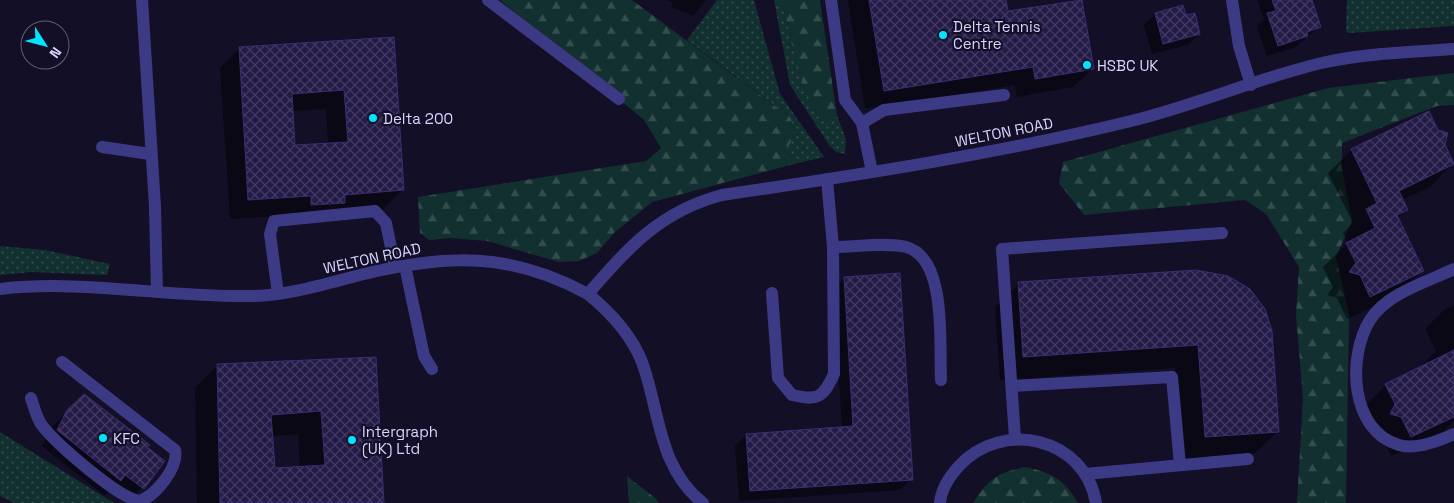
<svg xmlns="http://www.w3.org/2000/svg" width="1454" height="503" font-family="'Space Grotesk',sans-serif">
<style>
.grass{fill:url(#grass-dots)}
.forest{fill:url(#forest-firs)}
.shadow{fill:#0007;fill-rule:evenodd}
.building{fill:url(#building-cross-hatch);stroke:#3b2d73;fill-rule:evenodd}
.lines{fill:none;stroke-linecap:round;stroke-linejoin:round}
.minor{stroke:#3d3a85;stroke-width:12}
.poi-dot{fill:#00e5ff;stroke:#130f26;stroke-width:2}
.labels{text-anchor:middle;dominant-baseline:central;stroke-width:4.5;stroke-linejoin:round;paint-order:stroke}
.poi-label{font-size:15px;fill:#d9d4ff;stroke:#130f26;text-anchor:start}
.street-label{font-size:15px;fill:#d9d4ff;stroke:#130f26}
</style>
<defs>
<pattern id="grass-dots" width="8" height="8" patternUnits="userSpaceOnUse" patternTransform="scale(1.25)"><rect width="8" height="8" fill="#12302f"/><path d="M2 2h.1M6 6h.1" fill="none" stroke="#344d4e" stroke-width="1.8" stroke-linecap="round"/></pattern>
<pattern id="forest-firs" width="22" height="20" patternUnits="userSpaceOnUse" patternTransform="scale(1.25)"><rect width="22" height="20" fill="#12302f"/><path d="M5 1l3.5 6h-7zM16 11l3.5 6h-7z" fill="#344d4e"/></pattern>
<pattern id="building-cross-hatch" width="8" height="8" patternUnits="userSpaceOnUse" patternTransform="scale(1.25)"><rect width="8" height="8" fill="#241b47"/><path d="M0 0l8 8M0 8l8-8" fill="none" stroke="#433b63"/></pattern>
</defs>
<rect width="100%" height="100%" fill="#130f26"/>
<g class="grass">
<polygon points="717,0 754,0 780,94 824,157 798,163 787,149 791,118 687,40"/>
<polygon points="774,0 780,0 787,18 799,69 828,126 837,116 846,139 845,154 836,152 829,145 790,85"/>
<polygon points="1347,0 1454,0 1454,26 1350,33 1346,32"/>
<polygon points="0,246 45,250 110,264 107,275 32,272 0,275"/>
<polygon points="0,432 114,503 14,503 0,496"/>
</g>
<g class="forest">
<polygon points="500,0 632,0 791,118 794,136 787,149 798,163 652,202 614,233 597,253 579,261 559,262 487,241 450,238 429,240 420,233 418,197 646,161 661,148 644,120"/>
<path d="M780 0H820L837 116 828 127C823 119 817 112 812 104 795 73 793 34 780 0Z"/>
<polygon points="1454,73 1454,105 1437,106 1342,143 1342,169 1352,221 1336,257 1349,314 1346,503 1297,503 1303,398 1296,315 1299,267 1266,214 1245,200 1084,215 1059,183 1063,162 1328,88"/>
<path d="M1026 467C1052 473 1064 479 1078 503H973C989 478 997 473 1026 467Z"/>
<polygon points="627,476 655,498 659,503 629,503"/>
</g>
<g class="shadow">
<polygon points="667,0 706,0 693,16 671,7 673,3"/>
<polygon points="848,0 1005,0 1007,13 1081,0 1092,69 1073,87 1017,97 1015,85 865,109"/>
<polygon points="1257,0 1310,0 1319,27 1296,47 1267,56 1257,26 1264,19"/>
<polygon points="1155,14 1199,34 1188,45 1152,54 1144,25"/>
<path d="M393 38 402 190 383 209 230 219 220 68 239 49ZM326 109 328 144 294 146 291 111Z"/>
<polygon points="1444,144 1453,163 1430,187 1402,200 1406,210 1397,219 1422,271 1399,294 1347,319 1337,298 1327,295 1333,287 1323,267 1348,243 1343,233 1353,223 1328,173 1352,150"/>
<polygon points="1196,271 1278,431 1254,454 1182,460 1175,368 1000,380 995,307 1018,284"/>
<polygon points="844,278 911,479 900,490 739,501 735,446 746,435 842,428 833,289"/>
<polygon points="1454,305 1454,421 1444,431 1391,456 1367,404 1386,385 1419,368 1436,351 1425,329 1444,310"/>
<path d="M375 358 383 503H197L195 388 218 365ZM298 434 300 468 274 470 272 436Z"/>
<polygon points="68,411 145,448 164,461 128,503 110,491 105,496 42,446 52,427"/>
</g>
<g class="building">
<polygon points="869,0 1006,0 1008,11 1082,0 1094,69 1035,79 1033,67 884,91"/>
<polygon points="1272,0 1312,0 1321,27 1307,32 1308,36 1278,46 1267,13 1276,11"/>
<polygon points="1183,5 1186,15 1195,13 1200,34 1163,44 1155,13"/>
<path d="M394 37 404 190 345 195V203L311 205V196L248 200 239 47ZM344 90 348 142 295 145 292 94Z"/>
<polygon points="1429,111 1438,130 1448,133 1445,144 1454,164 1399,191 1408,210 1397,215 1424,271 1370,297 1360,275 1349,272 1356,263 1346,243 1375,228 1366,209 1377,203 1351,149"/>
<polygon points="1196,270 1228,276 1250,289 1265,309 1272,331 1279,432 1205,437 1198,345 1023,357 1018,282"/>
<polygon points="900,273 913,480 750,491 746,434 853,426 844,277"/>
<polygon points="1454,350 1454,417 1411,437 1401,417 1390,414 1395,404 1385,384"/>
<path d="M376 357 384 503H220L217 364ZM321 411 325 465 275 468 271 415Z"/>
<polygon points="84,394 150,445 147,447 165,461 144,489 125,475 121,481 57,430 67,410"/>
</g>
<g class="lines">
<g class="minor">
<polyline points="142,0 155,207 157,292"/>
<polyline points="488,0 619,99"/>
<polyline points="831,0 845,100 862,123 872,172"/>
<polyline points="1232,0 1239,46 1251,85"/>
<polyline points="862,123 884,110 1004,95"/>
<polyline points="102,147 150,154"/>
<path d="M833 247C856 247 884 242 906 247 948 258 939 346 941 380"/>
<polyline points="405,266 424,356 432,369"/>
<path d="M1454 269C1427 282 1387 293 1370 320 1347 357 1350 431 1399 445 1416 450 1439 441 1454 434"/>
<path d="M0 289C84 279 169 298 253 296 291 295 328 283 364 274 448 254 511 252 588 294 627 248 661 211 722 195 859 175 996 154 1131 121 1197 105 1260 77 1326 62 1368 53 1412 52 1454 49"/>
<path d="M772 293 778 378 792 395C818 401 823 398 834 374L833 247 827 179"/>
<polyline points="278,294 270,234 274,221 375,211 386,223 395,267"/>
<path d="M588 294C610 312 631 334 642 362 660 411 658 468 703 503"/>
<polyline points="1012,386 1172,377 1180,465"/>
<path d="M31 398C34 407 36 416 41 424 55 443 117 497 139 501 155 497 179 467 175 450L62 362"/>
<polyline points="1015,438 1002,249 1222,233"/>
<polyline points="1085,474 1248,459"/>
<path d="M940 503C941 489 950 476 959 466 1002 419 1085 437 1096 503"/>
</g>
</g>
<g class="poi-dot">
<circle cx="943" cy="35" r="5"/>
<circle cx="1087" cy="65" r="5"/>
<circle cx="373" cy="118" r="5"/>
<circle cx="103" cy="438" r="5"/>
<circle cx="352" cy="440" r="5"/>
</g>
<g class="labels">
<g class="poi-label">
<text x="953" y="26">Delta Tennis<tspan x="953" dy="17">Centre</tspan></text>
<text x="1097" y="65">HSBC UK</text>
<text x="383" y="118">Delta 200</text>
<text x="362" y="431">Intergraph<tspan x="362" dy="17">(UK) Ltd</tspan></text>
<text x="113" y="438">KFC</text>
</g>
<g class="street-label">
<text transform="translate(1004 132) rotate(-11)">WELTON ROAD</text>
<text transform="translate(372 258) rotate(-12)">WELTON ROAD</text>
</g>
</g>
<g transform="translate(45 45) rotate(126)"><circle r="24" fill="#130f26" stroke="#625e7d"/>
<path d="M0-4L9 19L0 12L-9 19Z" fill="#00e5ff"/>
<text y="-8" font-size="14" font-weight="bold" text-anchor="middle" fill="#d9d4ff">N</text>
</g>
</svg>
